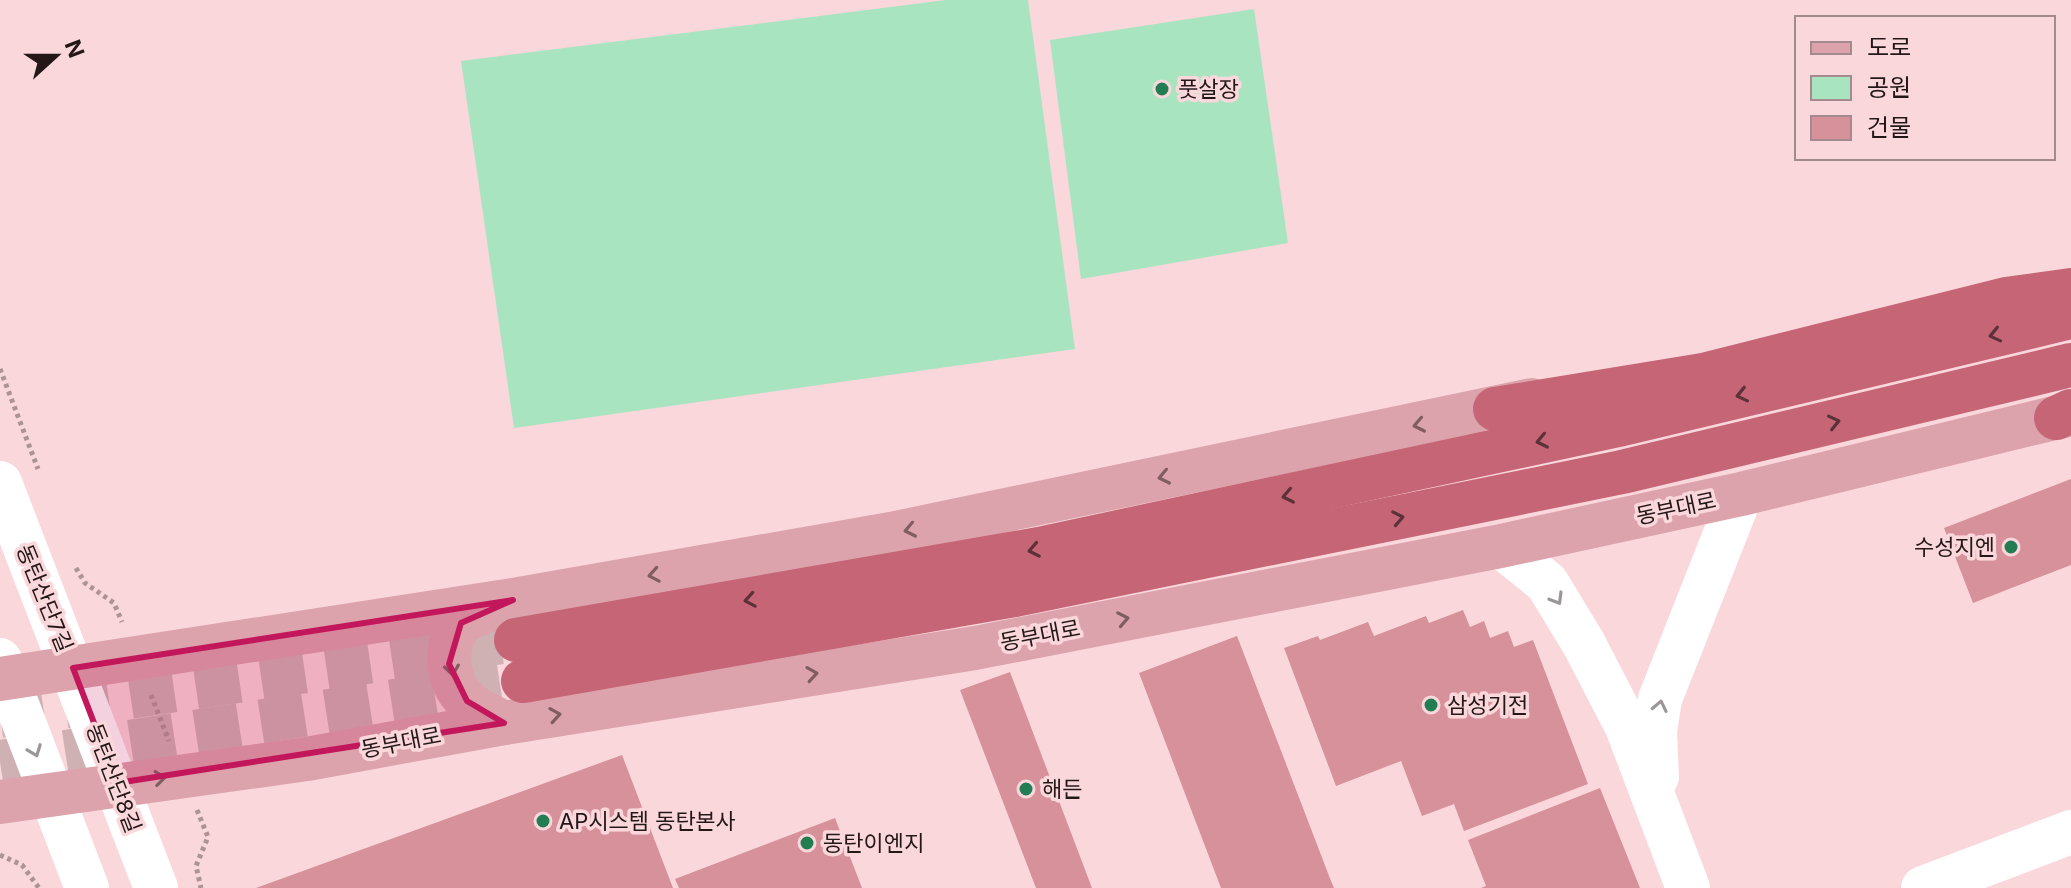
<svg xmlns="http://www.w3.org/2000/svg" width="2071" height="888" font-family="Inter,'Noto Sans KR',sans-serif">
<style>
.green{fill:#a9e4c1}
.building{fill:#d6919a}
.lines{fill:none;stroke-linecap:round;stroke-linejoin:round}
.highway-tunnel{stroke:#cfb1b4;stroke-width:44;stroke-dasharray:44 22;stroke-linecap:butt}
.path{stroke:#ae9396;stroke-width:5;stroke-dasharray:4 4;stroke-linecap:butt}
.secondary{stroke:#fff;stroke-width:44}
.primary{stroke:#dca3ac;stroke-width:44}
.highway{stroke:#c56575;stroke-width:44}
.oneway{stroke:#5c3239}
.oneway2{stroke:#805d62}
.oneway3{stroke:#9c9797}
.marked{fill:#c2185b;fill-opacity:0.2;stroke:#c2185b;stroke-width:6;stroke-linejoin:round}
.poi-dot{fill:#227d52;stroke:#fad7db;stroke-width:3}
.labels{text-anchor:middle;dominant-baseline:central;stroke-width:7;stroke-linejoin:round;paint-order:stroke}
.poi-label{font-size:22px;fill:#231718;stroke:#fad7db;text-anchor:start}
.street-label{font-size:22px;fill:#231718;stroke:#fad7db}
</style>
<rect width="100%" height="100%" fill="#fad7db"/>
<g class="green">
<polygon points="946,0 1028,0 1075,349 514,428 461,61"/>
<polygon points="1254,9 1288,243 1081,279 1050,40"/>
</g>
<g class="building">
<polygon points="2071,479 2071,565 1973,603 1944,528"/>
<polygon points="1463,610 1470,627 1484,621 1490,638 1508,631 1514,647 1533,640 1588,784 1464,831 1454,804 1422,816 1401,761 1336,786 1284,648 1318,636 1320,640 1368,622 1374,636 1426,616 1429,623"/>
<polygon points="1237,636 1331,881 1334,888 1221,888 1139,673"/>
<polygon points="1010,672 1092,888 1036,888 960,690"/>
<polygon points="622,755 673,888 256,888"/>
<polygon points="1600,788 1640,888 1481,888 1486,886 1468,840"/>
<polygon points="835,818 862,888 679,888 675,879"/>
</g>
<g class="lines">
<g class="highway-tunnel">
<polyline points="0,716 516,640"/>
<polyline points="0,762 523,681"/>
</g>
<g class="path">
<polyline points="0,369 38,469"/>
<polyline points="76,568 85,583 114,603 122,622"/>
<polyline points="151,695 169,741"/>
<polyline points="197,810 208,837 196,866 201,888"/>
<polyline points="0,855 22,865 39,888"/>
</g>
<g class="secondary">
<polyline points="0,483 156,888"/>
<polyline points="1501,546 1547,583 1584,644 1627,727 1688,888"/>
<polyline points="0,660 87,888"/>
<polyline points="1657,777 1655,731 1660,699 1741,494"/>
<polyline points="1923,888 2071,832"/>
</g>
<g class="primary">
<path d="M500 606C488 611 468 616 460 625 443 646 447 682 466 700 476 710 492 716 504 723"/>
<polyline points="0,679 513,600 891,534 1532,400"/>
<polyline points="0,802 307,759 504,723 975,648 1501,546 1741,494 2071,414"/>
</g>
<g class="highway">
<polyline points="1495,409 1703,375 2006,299 2071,290"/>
<polyline points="2056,418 2071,411"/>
<polyline points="516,640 1039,549 1618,425 2071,317"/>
<polyline points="523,681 1015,595 1622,472 2071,365"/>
</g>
</g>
<defs><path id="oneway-chevron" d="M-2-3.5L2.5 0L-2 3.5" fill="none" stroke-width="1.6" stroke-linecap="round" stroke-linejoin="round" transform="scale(2)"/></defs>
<g class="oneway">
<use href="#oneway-chevron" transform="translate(1995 335) rotate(167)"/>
<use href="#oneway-chevron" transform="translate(1742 395) rotate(167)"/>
<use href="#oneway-chevron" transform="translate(1834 422) rotate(-13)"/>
<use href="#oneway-chevron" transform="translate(1542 441) rotate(168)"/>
<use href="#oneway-chevron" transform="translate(1288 496) rotate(168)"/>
<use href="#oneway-chevron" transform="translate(1398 518) rotate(-11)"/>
<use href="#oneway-chevron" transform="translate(1034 550) rotate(169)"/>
<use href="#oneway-chevron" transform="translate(750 600) rotate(170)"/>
</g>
<g class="oneway2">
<use href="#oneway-chevron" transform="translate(1419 425) rotate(168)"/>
<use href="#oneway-chevron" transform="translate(1164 477) rotate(168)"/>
<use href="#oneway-chevron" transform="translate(910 530) rotate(168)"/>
<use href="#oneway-chevron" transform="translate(654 575) rotate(170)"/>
<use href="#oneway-chevron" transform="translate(1123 619) rotate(-11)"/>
<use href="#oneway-chevron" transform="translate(452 670) rotate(82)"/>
<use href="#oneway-chevron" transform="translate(812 674) rotate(-9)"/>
<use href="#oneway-chevron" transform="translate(555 715) rotate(-9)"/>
<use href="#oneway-chevron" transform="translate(160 778) rotate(-7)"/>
</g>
<g class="oneway3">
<use href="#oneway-chevron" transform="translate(1557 599) rotate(59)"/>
<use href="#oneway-chevron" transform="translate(1660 706) rotate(-78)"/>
<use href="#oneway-chevron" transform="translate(35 751) rotate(69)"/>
</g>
<path class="marked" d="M513 600 461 623 449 664 467 701 504 723 117 783 73 668Z"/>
<g class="poi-dot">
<circle cx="1162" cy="89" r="8"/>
<circle cx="2011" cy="547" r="8"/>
<circle cx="1431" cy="705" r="8"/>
<circle cx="1026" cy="789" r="8"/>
<circle cx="543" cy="821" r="8"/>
<circle cx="807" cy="843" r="8"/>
</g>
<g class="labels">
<g class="poi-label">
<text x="1178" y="89">풋살장</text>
<text x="1995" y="547" text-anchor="end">수성지엔</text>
<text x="1447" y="705">삼성기전</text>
<text x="1042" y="789">해든</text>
<text x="559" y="821">AP시스템 동탄본사</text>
<text x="823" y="843">동탄이엔지</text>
</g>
<g class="street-label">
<text transform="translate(1676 508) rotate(-12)">동부대로</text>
<text transform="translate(45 598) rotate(68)">동탄산단7길</text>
<text transform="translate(1040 635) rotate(-11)">동부대로</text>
<text transform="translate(401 742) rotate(-11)">동부대로</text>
<text transform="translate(114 778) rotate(69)">동탄산단8길</text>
</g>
</g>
<rect x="1795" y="16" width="260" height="144" fill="#fad7db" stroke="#a48a8d" stroke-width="2"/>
<rect x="1811" y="42" width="40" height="12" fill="#dca3ac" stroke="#a48a8d" stroke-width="2"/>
<text x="1867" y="56" font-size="24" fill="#231718">도로</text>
<rect x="1811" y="76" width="40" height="24" fill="#a9e4c1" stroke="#a48a8d" stroke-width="2"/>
<text x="1867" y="96" font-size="24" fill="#231718">공원</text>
<rect x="1811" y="116" width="40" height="24" fill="#d6919a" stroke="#a48a8d" stroke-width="2"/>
<text x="1867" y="136" font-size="24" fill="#231718">건물</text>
<g transform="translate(56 56) rotate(69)" stroke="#fad7db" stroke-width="6" paint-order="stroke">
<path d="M0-6L14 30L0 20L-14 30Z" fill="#231718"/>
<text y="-12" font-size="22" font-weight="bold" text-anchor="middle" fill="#231718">N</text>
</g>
</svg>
